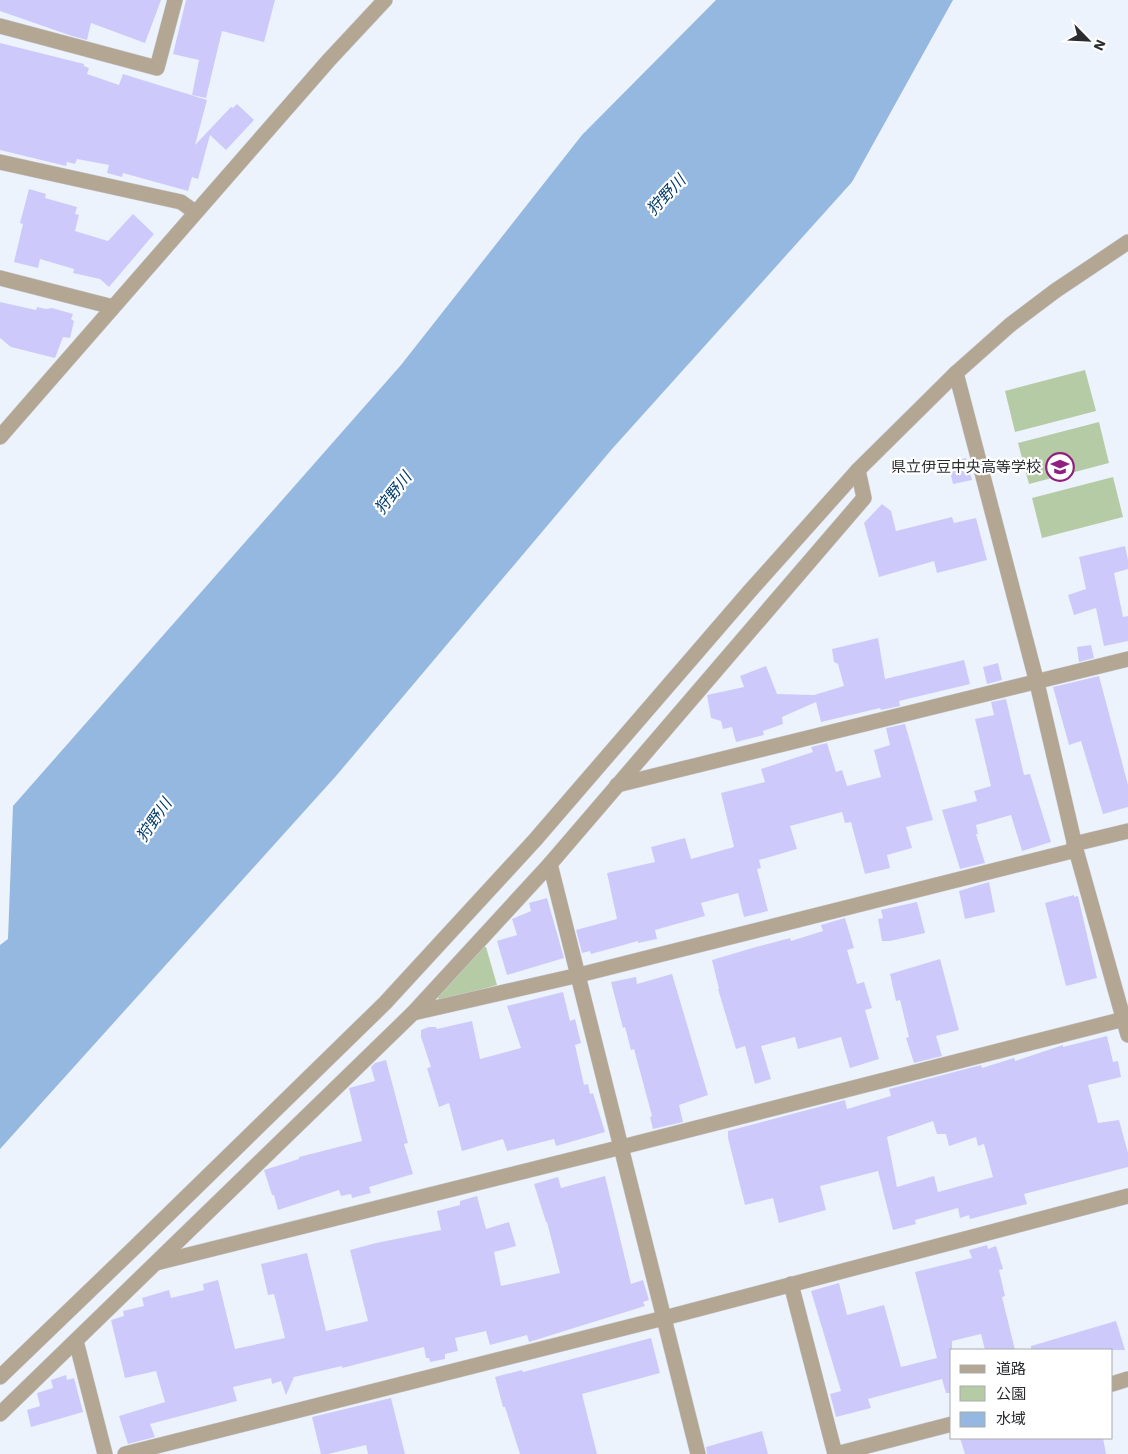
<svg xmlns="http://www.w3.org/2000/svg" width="1128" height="1454" font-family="'Work Sans','Noto Sans JP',sans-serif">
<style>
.green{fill:#b5cba5}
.water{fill:#94b8df}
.building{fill:#cdcafb;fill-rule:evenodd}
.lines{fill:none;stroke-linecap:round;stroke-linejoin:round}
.street-casing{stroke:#cacfd8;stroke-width:16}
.street{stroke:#b3a693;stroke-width:15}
.labels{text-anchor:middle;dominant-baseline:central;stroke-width:4.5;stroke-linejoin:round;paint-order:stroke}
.poi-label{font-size:15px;fill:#2a2c30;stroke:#fff;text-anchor:end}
.water-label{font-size:16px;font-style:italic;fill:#023b6a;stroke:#fff}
</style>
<rect width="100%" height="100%" fill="#edf3fd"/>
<g class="green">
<polygon points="1085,370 1096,411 1015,432 1005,391"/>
<polygon points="1099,422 1109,463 1029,484 1018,443"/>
<polygon points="1113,477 1123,517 1042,538 1032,498"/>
<polygon points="482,947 486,947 497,985 440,1001 436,995"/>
</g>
<polygon class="water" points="716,0 953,0 852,182 612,449 336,776 0,1149 0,945 8,939 13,806 401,365 582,135"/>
<g class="building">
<polygon points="0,0 161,0 145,43 91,23 87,40 72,36 0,11"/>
<polygon points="186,0 275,0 264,42 222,31 206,98 192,95 199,60 173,54"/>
<polygon points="0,43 84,64 84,66 89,68 87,74 119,85 123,74 207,100 195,145 231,107 233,108 237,104 254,120 226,150 210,135 198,179 192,177 188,191 123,173 122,177 107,173 109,165 77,159 75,164 67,162 66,166 0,150"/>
<polygon points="29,189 46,194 45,198 77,207 75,214 79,215 75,231 108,241 133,214 154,234 109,287 100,279 73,273 74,269 40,259 38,268 14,262 23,224 20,223"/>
<polygon points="0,302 36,310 37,307 46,309 52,308 73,314 71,319 74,321 70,338 63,337 55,358 11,347 0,338"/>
<polygon points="966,458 972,480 953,484 948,462"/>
<polygon points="882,504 891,511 896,531 952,517 954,523 976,518 987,560 937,573 934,561 879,577 864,523"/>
<polygon points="1125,546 1128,560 1128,569 1114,573 1123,617 1128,616 1128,641 1104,646 1096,608 1074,615 1068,595 1086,589 1079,557"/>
<polygon points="878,638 885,679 964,660 970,684 899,701 900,706 881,710 880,708 821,722 816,702 782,717 783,724 763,731 764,735 736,742 732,727 723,729 721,721 711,718 707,695 744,687 740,676 766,666 777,694 814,695 844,686 838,664 834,662 832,649"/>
<polygon points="1091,645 1094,658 1079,662 1077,647"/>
<polygon points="998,663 1002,680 987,684 983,667"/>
<polygon points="1099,676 1128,785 1128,807 1103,814 1081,741 1069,745 1053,687"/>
<polygon points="1006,699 1024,775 1030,774 1051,842 1022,851 1011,815 976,825 978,834 976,834 985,863 960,869 942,810 977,801 974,791 991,786 975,719 994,715 991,702"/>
<polygon points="905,724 933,820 906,827 912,848 887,855 890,868 865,874 851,822 845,823 842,812 790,826 797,849 759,860 761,868 757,869 768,911 744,917 738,893 701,903 705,916 655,930 657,939 638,943 638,941 591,954 590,951 582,953 576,930 617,919 607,873 655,862 651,847 685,838 691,859 734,847 721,793 765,782 761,769 813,752 811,747 827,743 836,772 842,770 847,786 881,777 874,750 890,745 886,728"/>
<polygon points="989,882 995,912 965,919 959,891"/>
<polygon points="1074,895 1074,897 1078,896 1097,978 1066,986 1045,903"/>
<polygon points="547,898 564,958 507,975 497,941 517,935 512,919 531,911 529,903"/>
<polygon points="917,902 925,933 890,941 882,941 878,919 883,918 881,910"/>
<polygon points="845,918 854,948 847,950 857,984 864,982 872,1008 865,1010 879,1059 850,1068 841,1037 798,1049 795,1037 761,1046 771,1079 755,1084 745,1046 736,1049 718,989 719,989 712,960 756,947 790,938 791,941 823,931 821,925"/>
<polygon points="940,959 959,1030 936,1036 942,1056 914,1063 906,1038 909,1037 900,1000 896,1001 890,974"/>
<polygon points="672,974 708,1095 679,1105 683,1122 653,1129 650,1117 652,1116 634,1049 631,1050 625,1027 623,1028 611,982 636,977 637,984"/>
<polygon points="563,992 570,1021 575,1019 581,1043 575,1045 584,1085 588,1084 590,1094 593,1093 605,1132 556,1146 554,1139 507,1151 503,1139 462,1151 449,1103 439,1107 427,1068 431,1067 421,1037 421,1030 429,1027 436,1027 437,1029 472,1021 480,1059 521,1048 507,1006"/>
<path d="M1107 1036 1113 1062 1118 1061 1121 1077 1088 1085 1098 1123 1119 1120 1128 1153V1167L1024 1194 1027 1204 970 1219 969 1215 960 1218 958 1208 915 1220 916 1224 893 1230 878 1171 820 1186 826 1210 779 1223 773 1198 745 1205 728 1138V1131L845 1100 847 1109 891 1096 889 1089 920 1081 981 1065 982 1068 1014 1058 1015 1061 1063 1045V1047ZM933 1121 937 1134H946L949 1146 976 1137 978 1146 984 1144 993 1177 938 1192 934 1176 897 1187 887 1137Z"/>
<polygon points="386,1060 408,1143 404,1144 413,1174 369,1187 371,1193 352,1198 351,1194 341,1196 339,1190 278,1210 274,1195 272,1195 264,1170 299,1159 299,1157 362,1141 349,1088 375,1081 371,1067 375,1063"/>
<polygon points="605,1176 631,1284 643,1280 649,1300 643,1302 645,1306 529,1342 527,1335 490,1345 486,1331 455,1338 458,1351 445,1354 445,1359 430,1362 429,1358 426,1358 424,1347 342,1368 342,1366 294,1377 286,1395 281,1381 272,1384 271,1378 233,1387 237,1401 150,1424 155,1437 128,1444 119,1416 165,1402 156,1371 125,1378 111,1320 124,1316 123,1311 144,1306 142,1298 169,1290 171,1298 204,1290 203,1284 218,1280 235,1349 285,1338 274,1294 268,1295 261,1264 307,1253 326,1331 368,1321 350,1250 376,1243 441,1230 437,1211 460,1205 460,1201 477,1196 486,1229 509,1222 516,1246 494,1252 501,1286 560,1273 547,1222 546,1222 534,1184 558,1177 561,1188"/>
<polygon points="987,1245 988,1249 996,1246 1003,1269 999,1270 1005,1296 1002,1297 1015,1350 985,1350 981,1334 952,1341 952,1393 946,1393 942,1379 868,1399 871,1408 836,1417 830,1394 841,1391 811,1291 839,1283 847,1315 884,1305 901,1367 937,1358 915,1272 972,1258 969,1250"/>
<polygon points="1116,1321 1125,1350 1031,1350 1031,1346"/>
<polygon points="651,1338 660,1373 582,1394 597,1454 520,1454 505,1407 503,1407 495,1377 522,1370 523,1372"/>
<polygon points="66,1375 67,1380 74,1378 83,1412 31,1427 27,1410 40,1406 37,1393 53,1388 51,1380"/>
<polygon points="391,1398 405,1454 368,1454 366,1445 328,1454 321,1454 312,1417"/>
<polygon points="762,1431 768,1454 707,1454 706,1447"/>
<polygon points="960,1438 1103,1438 1106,1454 965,1454"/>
</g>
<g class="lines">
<defs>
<g id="street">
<polyline points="0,26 157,68 175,0"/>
<polyline points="0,162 181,202 195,212"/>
<polyline points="0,278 113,307"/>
<polyline points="956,373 1037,683 1076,850 1128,1035"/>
<polyline points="0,437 329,60 385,0"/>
<polyline points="617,785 1128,659"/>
<polyline points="1074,844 1128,831"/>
<polyline points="550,864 698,1454"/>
<polyline points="413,1013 579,975 1076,850"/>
<polyline points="156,1263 622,1147 1128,1018"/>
<polyline points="791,1284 835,1454"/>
<polyline points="76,1341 105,1454"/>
<polyline points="0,1377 134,1248 385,1003 535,840 749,592 858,470 956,373 1010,325 1055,291 1128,242"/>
<polyline points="1112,1384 1128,1379"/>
<polyline points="0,1414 413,1013 550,864 864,498 858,470"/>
<polyline points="125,1454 664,1318 1128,1196"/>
<polyline points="836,1454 952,1424"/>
</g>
</defs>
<use href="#street" class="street-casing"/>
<use href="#street" class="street"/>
</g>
<defs>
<symbol id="school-ring" viewBox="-11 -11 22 22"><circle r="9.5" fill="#fff" stroke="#901f7f" stroke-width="1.5"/><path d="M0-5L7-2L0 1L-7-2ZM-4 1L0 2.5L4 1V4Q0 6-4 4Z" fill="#901f7f"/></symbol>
</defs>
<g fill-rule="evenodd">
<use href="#school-ring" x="1044" y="451" width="32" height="32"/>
</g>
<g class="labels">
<g class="poi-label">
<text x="1041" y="467">県立伊豆中央高等学校</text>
</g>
<g class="water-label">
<text transform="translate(666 195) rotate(-47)">狩野川</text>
<text transform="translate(393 493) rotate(-52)">狩野川</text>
<text transform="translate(154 820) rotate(-55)">狩野川</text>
</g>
</g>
<rect x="950" y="1349" width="162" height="90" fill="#ffffff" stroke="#aaabac"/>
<rect x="960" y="1365" width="25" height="8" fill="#b3a693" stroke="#aaabac"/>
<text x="996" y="1374" font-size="15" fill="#2a2c30">道路</text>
<rect x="960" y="1386" width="25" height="15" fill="#b5cba5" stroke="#aaabac"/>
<text x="996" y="1399" font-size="15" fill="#2a2c30">公園</text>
<rect x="960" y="1412" width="25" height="15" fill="#94b8df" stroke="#aaabac"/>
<text x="996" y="1424" font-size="15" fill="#2a2c30">水域</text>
<g transform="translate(1088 40) rotate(114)" stroke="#ffffff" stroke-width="4" paint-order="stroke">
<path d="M0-4L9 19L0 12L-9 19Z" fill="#2a2c30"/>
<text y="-8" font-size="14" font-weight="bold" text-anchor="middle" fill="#2a2c30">N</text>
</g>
</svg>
